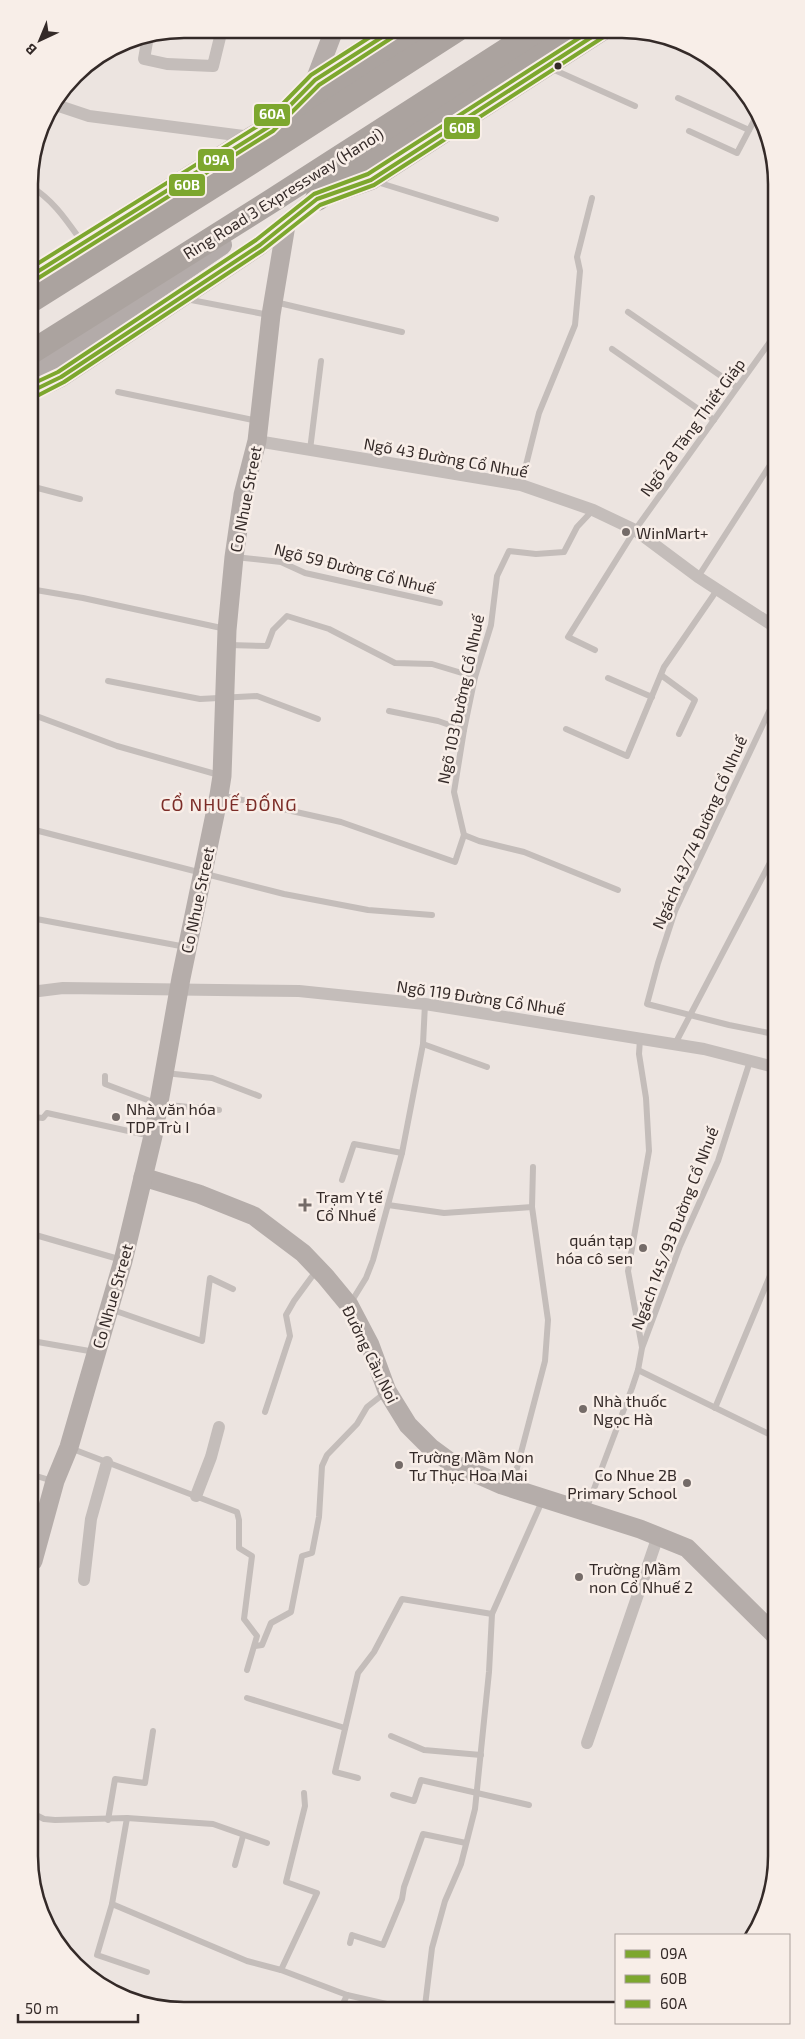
<svg xmlns="http://www.w3.org/2000/svg" width="805" height="2039" font-family="'Exo 2',sans-serif">
<style>
.lines{fill:none;stroke-linecap:round;stroke-linejoin:round}
.lane{stroke:#c4bdba;stroke-width:6}
.street{stroke:#c4bdba;stroke-width:12}
.secondary{stroke:#b5adaa;stroke-width:19}
.primary{stroke:#b3aba9;stroke-width:20}
.highway{stroke:#aba39f;stroke-width:24}
.bus-1-casing{stroke:#f8eee8;stroke-width:8}
.bus-2-casing{stroke:#f8eee8;stroke-width:8}
.bus-3-casing{stroke:#f8eee8;stroke-width:8}
.bus-1{stroke:#7da72e;stroke-width:4}
.bus-2{stroke:#7da72e;stroke-width:4}
.bus-3{stroke:#7da72e;stroke-width:4}
.bus-dot{fill:#342a28;stroke:#f8eee8;stroke-width:2}
.poi-dot{fill:#746b68;stroke:#f8eee8;stroke-width:2}
.labels{text-anchor:middle;dominant-baseline:central;stroke-width:5;stroke-linejoin:round;paint-order:stroke}
.street-label{font-size:16px;fill:#342a28;stroke:#f8eee8}
.poi-label{font-size:16px;fill:#342a28;stroke:#f8eee8;text-anchor:start}
.neighbourhood-label{font-size:18px;letter-spacing:1px;fill:#7c2d28;stroke:#f8eee8}
.rim{fill:none;stroke:#342a28;stroke-width:2.5}
.line-badge{stroke:#f8eee8;stroke-width:2}
.badge-label{font-size:14px;text-anchor:middle;font-weight:bold;fill:#fff}
</style>
<rect width="100%" height="100%" fill="#ece4e0"/>
<g class="lines">
<g class="lane">
<polyline points="550,68 635,106"/>
<polyline points="678,98 749,130"/>
<polyline points="689,131 737,153 758,113"/>
<polyline points="377,182 496,219"/>
<path d="M29 185C54 201 65 218 82 242"/>
<polyline points="186,299 269,315"/>
<polyline points="275,302 402,332"/>
<polyline points="628,312 737,387"/>
<polyline points="612,349 714,420"/>
<polyline points="118,392 258,421"/>
<polyline points="310,450 321,361"/>
<polyline points="521,485 539,413 575,325 580,271 577,257 592,198"/>
<polyline points="30,486 80,499"/>
<polyline points="235,557 281,562 305,573 440,603"/>
<polyline points="698,577 772,462"/>
<polyline points="30,589 83,598 226,629"/>
<polyline points="228,645 267,646 273,630 287,616 329,629 395,663 432,664 475,677"/>
<polyline points="595,650 568,637 635,530 772,339"/>
<polyline points="661,675 695,700 679,734"/>
<polyline points="608,678 652,697"/>
<polyline points="108,681 200,699 257,696 318,719"/>
<polyline points="773,703 675,911 658,963 647,1004 729,1025 774,1034"/>
<polyline points="389,711 438,721 464,730"/>
<polyline points="31,714 117,746 219,775"/>
<polyline points="566,729 627,756 664,667 717,590"/>
<polyline points="220,795 341,822 455,862 464,835 454,792 464,730 475,677 491,625 497,576 509,551 536,554 564,552 577,527 593,510"/>
<polyline points="31,829 284,894 368,910 432,915"/>
<polyline points="464,835 479,841 524,852 618,890"/>
<polyline points="31,918 186,947"/>
<polyline points="640,1039 639,1054 646,1098 649,1151 628,1271 642,1347"/>
<polyline points="423,1044 487,1067"/>
<polyline points="675,1044 773,857"/>
<polyline points="165,1073 212,1078 259,1096"/>
<polyline points="105,1076 105,1084 158,1104 219,1110"/>
<polyline points="32,1117 43,1118 47,1113 151,1136"/>
<polyline points="342,1180 354,1144 402,1153"/>
<polyline points="388,1205 444,1213 532,1207"/>
<polyline points="32,1234 122,1260"/>
<polyline points="350,1304 366,1278 373,1260 402,1153 423,1044 425,1004"/>
<polyline points="110,1309 202,1341 210,1278 233,1289"/>
<polyline points="32,1341 95,1352"/>
<polyline points="638,1370 775,1437"/>
<polyline points="715,1408 774,1266"/>
<polyline points="265,1412 290,1336 286,1315 294,1301 316,1271"/>
<polyline points="70,1448 237,1512 239,1520 239,1548 252,1556 244,1619 257,1636 247,1670"/>
<polyline points="33,1475 53,1481"/>
<polyline points="512,1487 545,1361 548,1320 532,1207 533,1167"/>
<polyline points="586,1510 632,1388 638,1370 642,1348 680,1246 718,1161 750,1061"/>
<polyline points="255,1646 262,1645 271,1623 291,1612 302,1556 312,1553 319,1517 322,1466 327,1455 357,1424 367,1407 386,1392"/>
<polyline points="247,1698 345,1728"/>
<polyline points="391,1736 424,1750 481,1755"/>
<polyline points="358,1778 335,1772 358,1673 374,1652 402,1599 492,1614"/>
<polyline points="393,1795 414,1801 421,1780 529,1805"/>
<polyline points="34,1814 44,1819 55,1820 127,1818 213,1824 267,1843"/>
<polyline points="127,1818 112,1904 247,1961 281,1970 347,1995 391,2005 422,2006"/>
<polyline points="108,1820 115,1779 145,1783 153,1731"/>
<polyline points="235,1865 243,1836"/>
<polyline points="112,1904 97,1955 147,1972"/>
<polyline points="350,1943 352,1935 383,1945 402,1899 404,1887 423,1834 466,1843"/>
<polyline points="281,1970 317,1893 286,1882 305,1806 304,1793"/>
<polyline points="342,2006 347,1995"/>
<polyline points="425,2006 432,1948 445,1901 461,1864 475,1809 489,1672 492,1614 543,1499"/>
</g>
<g class="street">
<polyline points="135,38 147,42 144,59 167,64 213,66 222,29"/>
<polyline points="53,104 89,116 251,137"/>
<polyline points="257,441 521,485 593,510 635,530 698,577 772,625"/>
<polyline points="31,992 63,988 299,991 425,1004 704,1049 774,1067"/>
<polyline points="196,1496 211,1457 219,1427"/>
<polyline points="84,1580 91,1519 107,1462"/>
<polyline points="587,1743 658,1536"/>
</g>
<g class="secondary">
<polyline points="315,80 334,30"/>
<polyline points="143,1177 199,1194 254,1216 303,1253 325,1276 349,1305 370,1345 387,1391 408,1425 431,1448 450,1462 502,1485 640,1529 687,1548 775,1635"/>
<polyline points="33,1561 55,1481 69,1447 123,1261 153,1136 181,978 219,795 222,776 227,630 234,557 243,495 257,441 271,315 286,225"/>
</g>
<g class="primary">
<polyline points="291,105 315,80 393,30"/>
<polyline points="29,277 251,137 270,126 284,122"/>
<polyline points="30,386 49,363 222,245"/>
<polyline points="30,392 61,377 260,245 317,199 371,180 602,31"/>
</g>
<g class="highway">
<polyline points="270,126 419,30"/>
<polyline points="317,199 569,31"/>
<polyline points="29,302 250,163 457,30"/>
<polyline points="30,353 273,200 536,31"/>
</g>
<defs>
<g id="bus-1">
<polyline points="29,277 270,126 315,80 393,30"/>
<polyline points="30,392 61,377 260,245 317,199 371,180 601,31"/>
</g>
<g id="bus-2">
<polyline points="32,282 273,131 319,85 396,35"/>
<polyline points="33,398 64,382 263,250 320,205 374,185 605,36"/>
</g>
<g id="bus-3">
<polyline points="29,269 266,121 311,75 381,30"/>
<polyline points="30,385 58,372 256,240 314,194 368,174 590,31"/>
</g>
</defs>
<use href="#bus-1" class="bus-1-casing"/>
<use href="#bus-2" class="bus-2-casing"/>
<use href="#bus-3" class="bus-3-casing"/>
<use href="#bus-1" class="bus-1"/>
<use href="#bus-2" class="bus-2"/>
<use href="#bus-3" class="bus-3"/>
</g>
<circle class="bus-dot" cx="558" cy="66" r="4.5"/>
<g class="poi-dot">
<circle cx="626" cy="532" r="5"/>
<circle cx="116" cy="1117" r="5"/>
<path d="M302.5 1197.5h5v5h5v5h-5v5h-5v-5h-5v-5h5z"/>
<circle cx="643" cy="1248" r="5"/>
<circle cx="583" cy="1409" r="5"/>
<circle cx="399" cy="1465" r="5"/>
<circle cx="687" cy="1483" r="5"/>
<circle cx="579" cy="1577" r="5"/>
</g>
<g class="labels">
<g class="street-label">
<text transform="translate(283 193) rotate(-32)">Ring Road 3 Expressway (Hanoi)</text>
<text transform="translate(692 427) rotate(-54)">Ngõ 28 Tăng Thiết Giáp</text>
<text transform="translate(446 457) rotate(10)">Ngõ 43 Đường Cổ Nhuế</text>
<text transform="translate(245 499) rotate(-79)">Co Nhue Street</text>
<text transform="translate(355 568) rotate(14)">Ngõ 59 Đường Cổ Nhuế</text>
<text transform="translate(460 699) rotate(-78)">Ngõ 103 Đường Cổ Nhuế</text>
<text transform="translate(699 832) rotate(-66)">Ngách 43/74 Đường Cổ Nhuế</text>
<text transform="translate(197 900) rotate(-78)">Co Nhue Street</text>
<text transform="translate(481 997) rotate(8)">Ngõ 119 Đường Cổ Nhuế</text>
<text transform="translate(674 1228) rotate(-69)">Ngách 145/93 Đường Cổ Nhuế</text>
<text transform="translate(112 1296) rotate(-74)">Co Nhue Street</text>
<text transform="translate(371 1354) rotate(64)">Đường Cầu Noi</text>
</g>
<g class="poi-label">
<text x="636" y="532">WinMart+</text>
<text x="126" y="1108">Nhà văn hóa<tspan x="126" dy="18">TDP Trù I</tspan></text>
<text x="316" y="1196">Trạm Y tế<tspan x="316" dy="18">Cổ Nhuế</tspan></text>
<text x="633" y="1239" text-anchor="end">quán tạp<tspan x="633" dy="18">hóa cô sen</tspan></text>
<text x="593" y="1400">Nhà thuốc<tspan x="593" dy="18">Ngọc Hà</tspan></text>
<text x="409" y="1456">Trường Mầm Non<tspan x="409" dy="18">Tư Thục Hoa Mai</tspan></text>
<text x="677" y="1474" text-anchor="end">Co Nhue 2B<tspan x="677" dy="18">Primary School</tspan></text>
<text x="589" y="1568">Trường Mầm<tspan x="589" dy="18">non Cổ Nhuế 2</tspan></text>
</g>
<g class="neighbourhood-label">
<text x="229" y="804">CỔ NHUẾ ĐỐNG</text>
</g>
</g>
<path d="M0 0H805V2039H0ZM184 38H622A146 146 0 0 1 768 184V1856A146 146 0 0 1 622 2002H184A146 146 0 0 1 38 1856V184A146 146 0 0 1 184 38Z" fill="#f8eee8" fill-rule="evenodd"/>
<path class="rim" d="M184 38H622A146 146 0 0 1 768 184V1856A146 146 0 0 1 622 2002H184A146 146 0 0 1 38 1856V184A146 146 0 0 1 184 38Z"/>
<g class="line-badge">
<rect x="253" y="103" width="38" height="24" rx="5" fill="#7da72e"/>
<rect x="443" y="116" width="38" height="24" rx="5" fill="#7da72e"/>
<rect x="197" y="148" width="38" height="24" rx="5" fill="#7da72e"/>
<rect x="168" y="173" width="38" height="24" rx="5" fill="#7da72e"/>
</g>
<g class="badge-label">
<text x="272" y="119">60A</text>
<text x="462" y="133">60B</text>
<text x="216" y="165">09A</text>
<text x="187" y="190">60B</text>
</g>
<rect x="615" y="1934" width="175" height="90" fill="#f8eee8" stroke="#aaa09b"/>
<rect x="625" y="1950" width="25" height="8" fill="#7da72e" stroke="#aaa09b"/>
<text x="660" y="1959" font-size="15" fill="#342a28">09A</text>
<rect x="625" y="1975" width="25" height="8" fill="#7da72e" stroke="#aaa09b"/>
<text x="660" y="1984" font-size="15" fill="#342a28">60B</text>
<rect x="625" y="2000" width="25" height="8" fill="#7da72e" stroke="#aaa09b"/>
<text x="660" y="2009" font-size="15" fill="#342a28">60A</text>
<g transform="translate(40 40) rotate(224)" stroke="#f8eee8" stroke-width="4" paint-order="stroke">
<path d="M0-4L9 19L0 12L-9 19Z" fill="#342a28"/>
<text y="-8" font-size="14" font-weight="bold" text-anchor="middle" fill="#342a28">B</text>
</g>
<path d="M18 2014v8h120v-8" fill="none" stroke="#342a28" stroke-width="2.5"/>
<text x="25" y="2014" font-size="15" fill="#342a28" stroke="#f8eee8" stroke-width="4" paint-order="stroke">50 m</text>
</svg>
